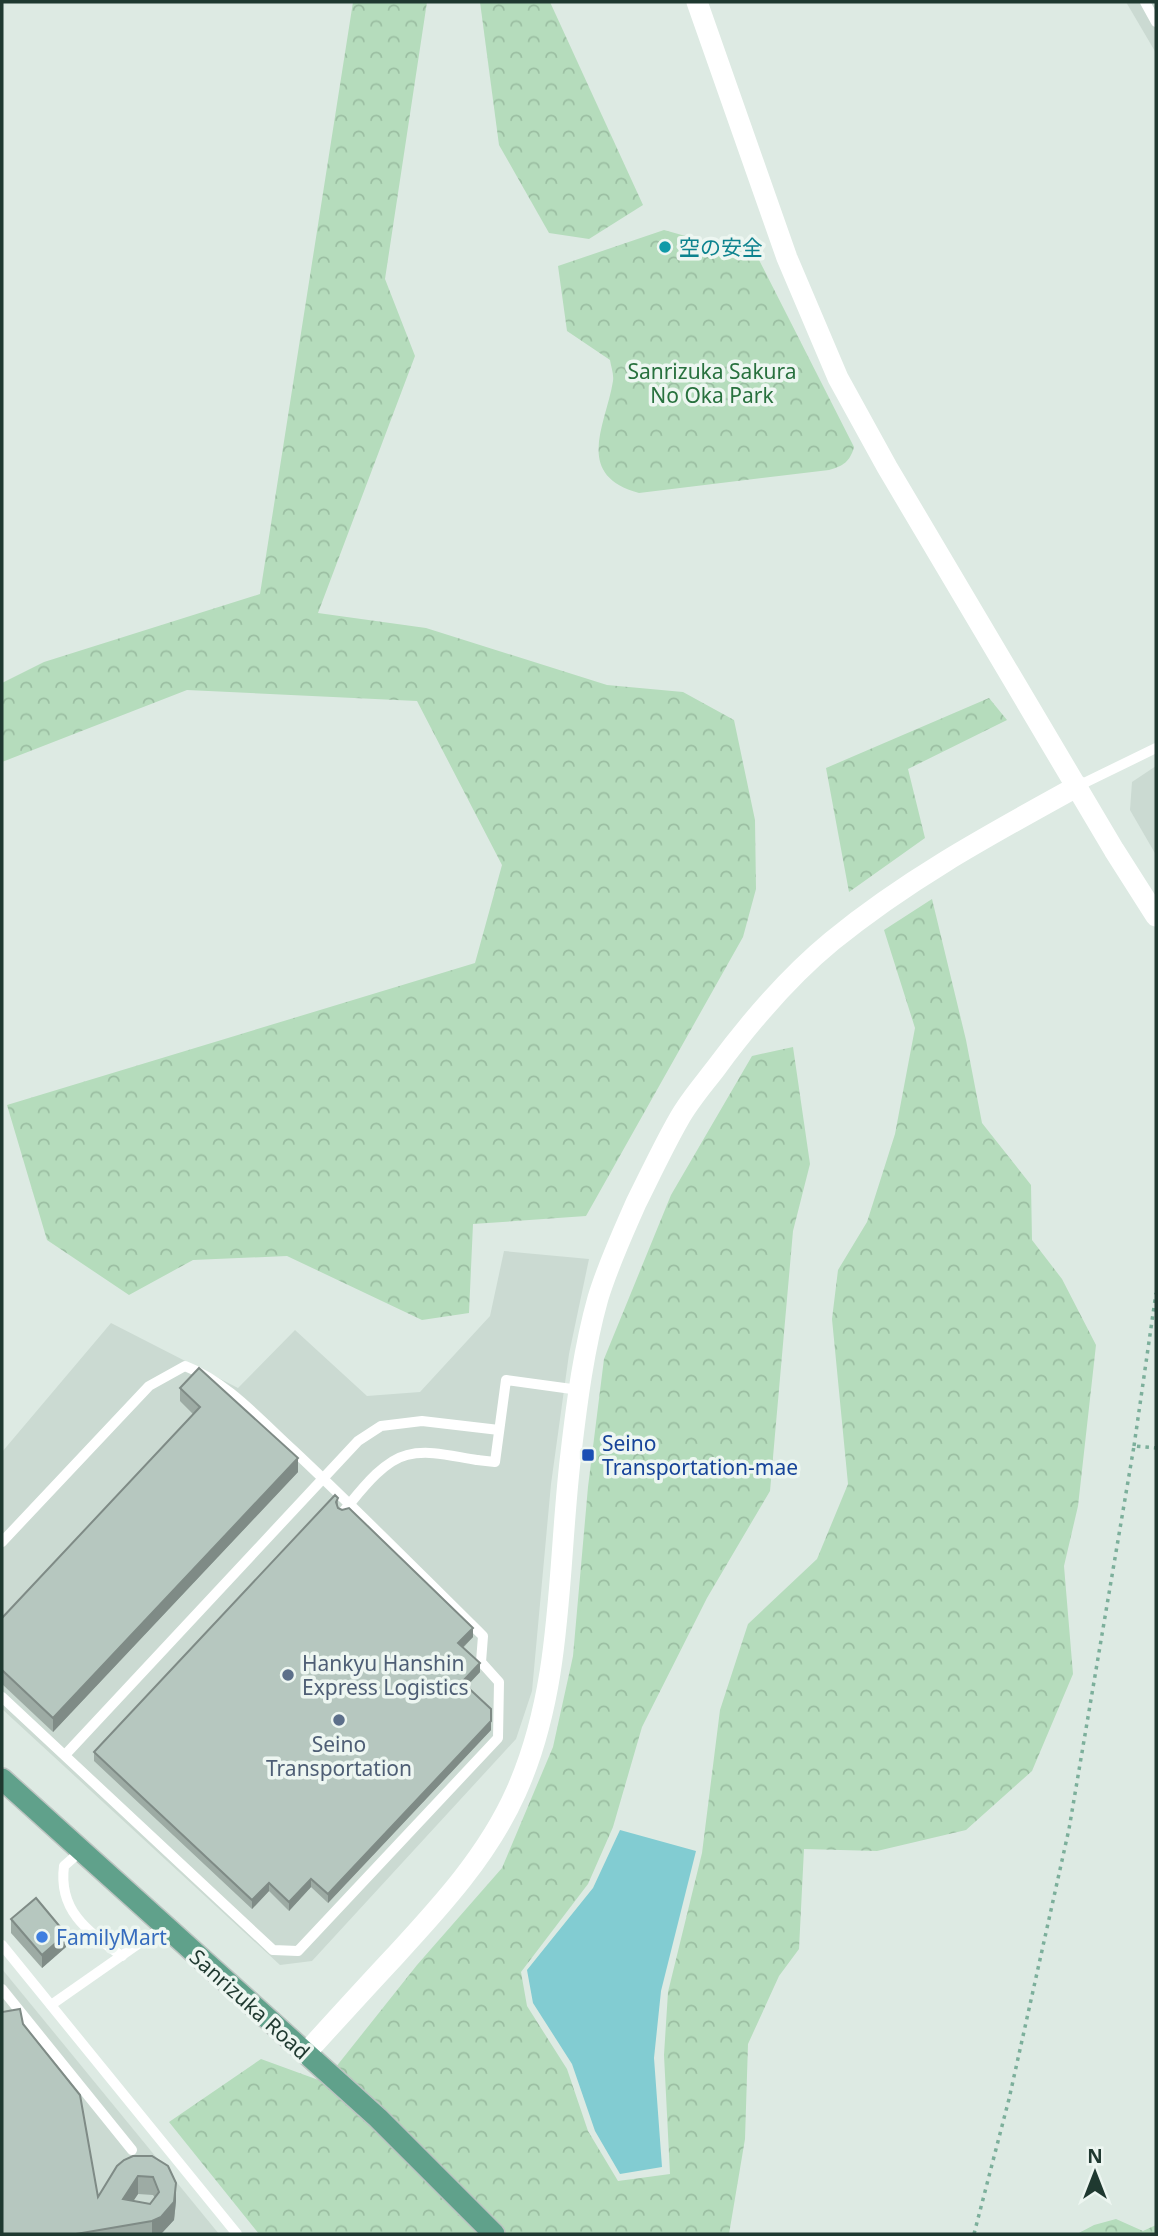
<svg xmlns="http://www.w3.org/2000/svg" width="1158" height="2236" font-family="'Noto Sans','Noto Sans JP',sans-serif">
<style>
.built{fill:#cbdad2}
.forest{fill:url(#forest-crowns)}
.water{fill:#82ccd2}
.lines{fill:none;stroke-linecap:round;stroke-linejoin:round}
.primary-casing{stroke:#bcc4c1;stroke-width:24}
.path{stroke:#7caf9b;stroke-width:3.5;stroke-dasharray:3.5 5;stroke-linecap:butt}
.service{stroke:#fff;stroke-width:10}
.tertiary{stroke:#fff;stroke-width:21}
.primary{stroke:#60a18b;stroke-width:21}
.service-bridge{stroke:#fff;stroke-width:10}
.wall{fill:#9daba4;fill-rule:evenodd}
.shaded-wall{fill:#7f8b86}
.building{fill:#b6c7bf;stroke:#7f8b86;stroke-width:2;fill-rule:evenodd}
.culture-dot{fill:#0f9aa8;stroke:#edf6f1;stroke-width:2.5}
.transit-dot{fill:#1a4fb4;stroke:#edf6f1;stroke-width:2.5}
.service-dot{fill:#5c6f8a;stroke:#edf6f1;stroke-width:2.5}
.shop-dot{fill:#3f7fe0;stroke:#edf6f1;stroke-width:2.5}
.labels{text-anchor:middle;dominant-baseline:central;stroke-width:7;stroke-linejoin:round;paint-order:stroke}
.culture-label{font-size:21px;fill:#0d838f;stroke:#edf6f1;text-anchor:start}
.park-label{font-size:21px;fill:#28713e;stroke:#edf6f1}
.transit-label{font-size:21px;fill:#164399;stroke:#edf6f1;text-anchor:start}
.service-label{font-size:21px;fill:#4e5e75;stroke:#edf6f1;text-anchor:start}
.shop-label{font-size:21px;fill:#366cbe;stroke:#edf6f1;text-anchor:start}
.street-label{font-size:21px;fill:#1f3930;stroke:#edf6f1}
</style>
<defs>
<pattern id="forest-crowns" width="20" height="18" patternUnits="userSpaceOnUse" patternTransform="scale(1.75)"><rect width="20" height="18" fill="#b5dcbc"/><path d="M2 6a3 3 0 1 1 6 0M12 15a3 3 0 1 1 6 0" fill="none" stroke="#9bbea2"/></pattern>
</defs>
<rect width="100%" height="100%" fill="#ddeae3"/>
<g class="built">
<polygon points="1126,2 1156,2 1156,53"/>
<polygon points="1156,766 1156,855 1130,810 1132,782"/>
<polygon points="504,1251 589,1259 569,1354 551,1484 532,1691 516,1739 312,1961 280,1965 2,1709 2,1452 111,1323 238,1388 295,1330 367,1396 420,1392 490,1316"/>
<polygon points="2,1969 219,2234 2,2234"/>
</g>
<g class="forest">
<polygon points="353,2 427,2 385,279 415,356 318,613 426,628 607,685 683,692 734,720 755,820 756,889 743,937 586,1216 473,1224 469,1313 422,1320 287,1256 193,1260 129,1295 47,1240 7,1105 475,963 502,865 417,701 187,690 2,762 2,683 44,662 260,594"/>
<polygon points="480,2 550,2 643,205 589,239 549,233 499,145"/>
<path d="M664 230 757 256 854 447C850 462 843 466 829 470L639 493C573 475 606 425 613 381 614 374 611 367 610 360L567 331 558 266Z"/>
<polygon points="989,698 1007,720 908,769 925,838 849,892 826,768"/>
<polygon points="932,899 966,1040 982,1123 1031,1185 1032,1240 1062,1279 1096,1345 1078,1506 1064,1566 1073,1674 1032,1771 966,1830 877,1851 804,1849 799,1949 779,1976 748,2044 745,2139 729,2234 259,2234 169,2122 261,2059 324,2082 417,1965 502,1868 553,1747 573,1656 588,1487 604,1359 671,1195 752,1056 793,1047 810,1164 793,1231 770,1491 707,1598 642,1727 613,1827 588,1884 521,1972 527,2006 567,2069 588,2131 618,2181 670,2174 664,2055 668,1992 702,1853 720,1710 748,1624 817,1559 848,1484 832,1319 838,1270 867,1222 895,1134 915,1028 884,930"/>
<polygon points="1116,2219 1143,2231 1156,2225 1156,2234 1077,2234 1094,2225"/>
</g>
<polygon class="water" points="620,1830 696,1851 661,1991 654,2058 662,2167 620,2174 595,2131 572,2064 533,2003 527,1970 593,1888"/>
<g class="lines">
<defs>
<polyline id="primary" points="2,1779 378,2118 494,2234"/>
</defs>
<use href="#primary" class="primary-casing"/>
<g class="path">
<polyline points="1134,1446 1156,1293"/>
<polyline points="974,2234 1009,2099 1069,1829 1134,1446 1156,1448"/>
</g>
<g class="service">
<polyline points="1145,2 1156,22"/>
<polyline points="1078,786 1156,748"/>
<polyline points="477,1460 495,1462 506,1380 579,1390"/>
<path d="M2 1542 149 1386 185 1366C227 1382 260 1420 293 1450 358 1511 420 1574 483 1636L481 1662 499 1682 498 1738 298 1951 273 1950 2 1697"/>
<polyline points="65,1755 358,1441 381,1426 422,1421 499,1430"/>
<path d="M81 1851 64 1866C58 1912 89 1932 122 1956"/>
<polyline points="2,1945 237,2234"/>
<polyline points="2,1989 132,2150"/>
<polyline points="51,2005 164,1926"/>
</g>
<g class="tertiary">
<polyline points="697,2 787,258 838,378 887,467 1114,850 1156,916"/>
<path d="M305 2054C335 2021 365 1988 395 1956 441 1906 488 1855 516 1792 564 1685 557 1567 571 1453 577 1401 584 1348 598 1298 608 1265 622 1235 636 1203 650 1175 663 1147 679 1119 689 1101 703 1085 716 1068 750 1022 787 978 832 941 909 878 991 834 1078 786"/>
</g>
<use href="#primary" class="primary"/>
<path class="service-bridge" d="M343 1512C359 1493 382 1461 407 1455 430 1449 455 1457 477 1460"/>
</g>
<g class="wall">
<polygon points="180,1388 298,1472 53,1732 2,1684 2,1618 194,1415 180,1401"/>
<polygon points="338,1498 338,1508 473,1637 463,1648 480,1672 467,1686 491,1709 491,1730 328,1903 311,1887 289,1911 269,1891 252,1909 94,1761 94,1752"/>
<polygon points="11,1919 66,1947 42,1968 11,1933"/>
<path d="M23 2024 98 2197 133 2156 176 2201 174 2220 161 2234H2ZM138 2194 153 2195 155 2198 150 2204 133 2201Z"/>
</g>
<g class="shaded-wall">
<polygon points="298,1458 298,1472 53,1732 53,1718"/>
<polygon points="473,1628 473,1637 458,1652 458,1643"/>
<polygon points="480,1663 480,1672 462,1691 462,1682"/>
<polygon points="491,1721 491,1730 328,1903 328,1894"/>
<polygon points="311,1879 311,1887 289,1911 289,1902"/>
<polygon points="269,1883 269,1891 252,1909 252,1900"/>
<polygon points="66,1934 66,1947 42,1968 42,1955"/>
<polygon points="138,2176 138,2194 123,2217 123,2199"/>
<polygon points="176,2183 176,2201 174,2220 161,2234 152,2234 152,2221"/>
</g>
<g class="building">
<polygon points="199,1368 298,1458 53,1718 2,1670 2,1618 200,1407 180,1388"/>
<polygon points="335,1495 338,1498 336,1502 338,1508 342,1510 349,1508 473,1628 458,1643 480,1663 462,1682 491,1709 491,1721 328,1894 311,1879 289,1902 269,1883 252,1900 94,1752"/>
<polygon points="36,1898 66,1934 42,1955 11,1919"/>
<path d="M20 2009 23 2024 80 2095 98 2197 117 2166 124 2160 133 2156H152L168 2166 176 2183 174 2202 161 2217 152 2221 76 2234H2V2012ZM138 2176 153 2177 159 2192 150 2204 123 2199Z"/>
</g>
<circle class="culture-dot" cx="665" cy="247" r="7"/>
<rect class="transit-dot" x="581" y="1448" width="14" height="14" rx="3.5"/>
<g class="service-dot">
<circle cx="288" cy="1675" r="7"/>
<circle cx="339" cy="1720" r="7"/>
</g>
<circle class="shop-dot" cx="42" cy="1937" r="7"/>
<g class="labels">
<g class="culture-label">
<text x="679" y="247">空の安全</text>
</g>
<g class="park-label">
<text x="712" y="371">Sanrizuka Sakura<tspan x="712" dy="24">No Oka Park</tspan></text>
</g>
<g class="transit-label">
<text x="602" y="1443">Seino<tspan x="602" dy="24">Transportation-mae</tspan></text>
</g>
<g class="service-label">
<text x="302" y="1663">Hankyu Hanshin<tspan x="302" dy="24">Express Logistics</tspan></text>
<text x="339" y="1744" text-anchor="middle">Seino<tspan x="339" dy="24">Transportation</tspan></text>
</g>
<g class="shop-label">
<text x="56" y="1937">FamilyMart</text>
</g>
<g class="street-label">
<text transform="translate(250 2004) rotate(42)">Sanrizuka Road</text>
</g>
</g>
<rect width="1158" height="2236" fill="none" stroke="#1f3930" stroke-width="7"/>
<g transform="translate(1095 2173)" stroke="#edf6f1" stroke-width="5" paint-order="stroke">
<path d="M0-5L12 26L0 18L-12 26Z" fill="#1f3930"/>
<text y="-10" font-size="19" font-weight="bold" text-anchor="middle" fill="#1f3930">N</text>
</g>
</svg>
